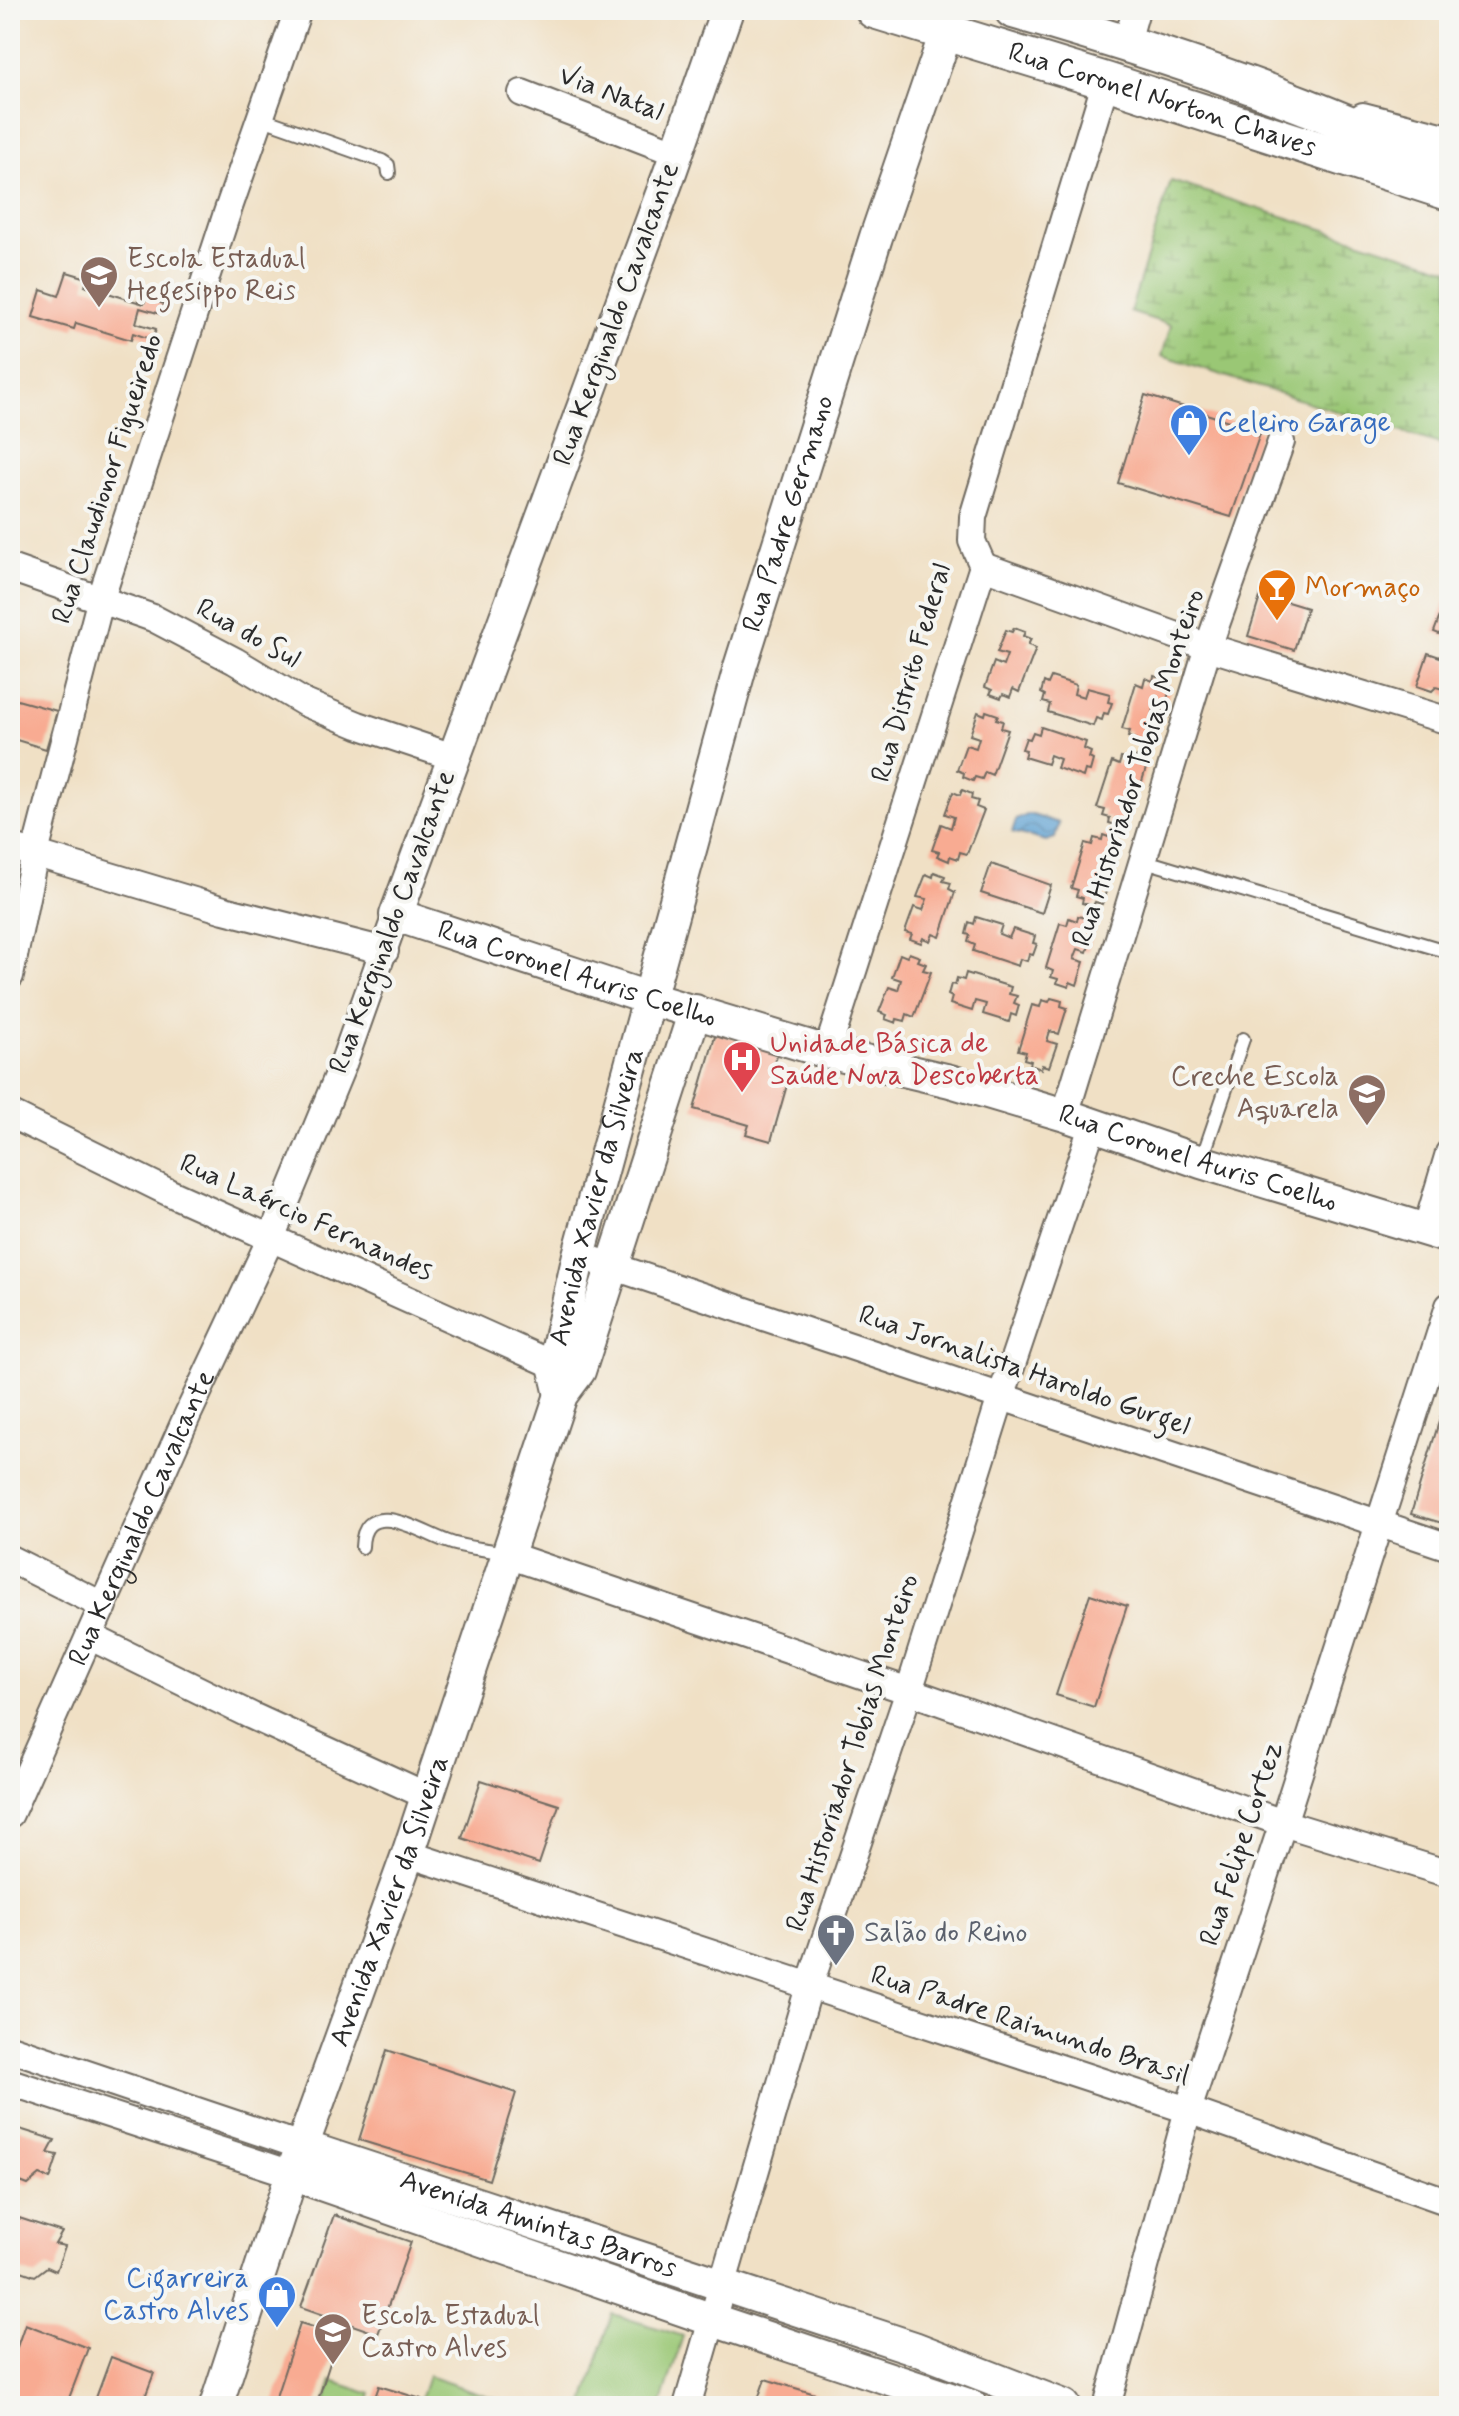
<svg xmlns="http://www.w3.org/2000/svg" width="1459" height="2416" font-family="Mynerve,sans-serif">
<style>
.green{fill:#9ac774;stroke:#627950;stroke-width:2}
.wetland{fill:url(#wetland-marsh);stroke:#627950;stroke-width:2}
.water{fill:url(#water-waves);stroke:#44667e;stroke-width:2}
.building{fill:#f8ab92}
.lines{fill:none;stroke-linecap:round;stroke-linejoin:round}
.service-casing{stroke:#706a61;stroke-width:16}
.minor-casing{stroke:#706a61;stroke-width:30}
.tertiary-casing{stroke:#706a61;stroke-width:36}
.secondary-casing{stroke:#706a61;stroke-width:40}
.service{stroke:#fff;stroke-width:12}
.minor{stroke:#fff;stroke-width:26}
.tertiary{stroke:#fff;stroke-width:32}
.secondary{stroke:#fff;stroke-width:36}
.labels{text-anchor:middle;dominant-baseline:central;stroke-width:8;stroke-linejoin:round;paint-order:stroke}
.street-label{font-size:28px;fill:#2b2b2b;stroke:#f6f6f2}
.education-label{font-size:28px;fill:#785e54;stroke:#f6f6f2;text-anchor:start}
.shop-label{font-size:28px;fill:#366cbe;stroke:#f6f6f2;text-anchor:start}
.food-label{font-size:28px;fill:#c56008;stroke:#f6f6f2;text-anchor:start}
.health-label{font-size:28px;fill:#be3a42;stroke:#f6f6f2;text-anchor:start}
.worship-label{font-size:28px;fill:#5b616d;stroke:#f6f6f2;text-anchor:start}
</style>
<defs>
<pattern id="wetland-marsh" width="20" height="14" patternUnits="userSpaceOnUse" patternTransform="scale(2)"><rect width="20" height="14" fill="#9ac774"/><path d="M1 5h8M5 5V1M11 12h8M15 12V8" fill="none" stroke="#7ea25f"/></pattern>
<pattern id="water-waves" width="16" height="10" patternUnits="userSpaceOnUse" patternTransform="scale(2)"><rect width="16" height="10" fill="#5ea1d2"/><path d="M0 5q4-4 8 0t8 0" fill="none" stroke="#4e83ab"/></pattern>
</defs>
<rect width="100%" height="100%" fill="#f6f6f2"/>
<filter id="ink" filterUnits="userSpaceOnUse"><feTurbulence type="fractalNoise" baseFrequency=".0125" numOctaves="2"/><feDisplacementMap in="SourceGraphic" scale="16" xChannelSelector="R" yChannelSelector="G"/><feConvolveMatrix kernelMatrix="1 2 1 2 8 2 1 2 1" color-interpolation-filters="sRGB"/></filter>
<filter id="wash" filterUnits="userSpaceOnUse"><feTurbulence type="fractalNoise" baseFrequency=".006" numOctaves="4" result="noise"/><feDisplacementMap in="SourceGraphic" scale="32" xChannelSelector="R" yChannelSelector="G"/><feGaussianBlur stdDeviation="1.8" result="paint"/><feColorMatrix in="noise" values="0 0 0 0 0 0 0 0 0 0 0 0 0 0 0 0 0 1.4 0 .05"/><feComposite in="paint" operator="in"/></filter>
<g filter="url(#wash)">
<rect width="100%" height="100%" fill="#f0e0c5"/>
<g class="green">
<polygon points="612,2314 683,2336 661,2406 584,2406"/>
<polygon points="428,2376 517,2406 418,2406"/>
<polygon points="332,2381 371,2394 367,2406 324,2406"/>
</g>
<polygon class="wetland" points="1171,181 1449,269 1449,447 1162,356 1171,325 1130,312"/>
<polygon class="water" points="1029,814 1059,823 1055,838 1046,841 1012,832 1016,820"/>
<g id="blocks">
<g class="building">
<polygon points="67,272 87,278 85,286 144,304 146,298 164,304 161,314 140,308 136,323 156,329 153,340 133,333 131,340 76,323 74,329 33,317 41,290 59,296"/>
<polygon points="1145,395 1261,431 1231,517 1118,483"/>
<polygon points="1261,594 1307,608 1294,650 1248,636"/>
<polygon points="1446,600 1449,601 1449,638 1434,632"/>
<polygon points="1014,628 1025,632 1023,636 1031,639 1028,645 1036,648 1019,692 1013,689 1010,697 1003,694 1001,698 990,694 992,690 985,687 994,662 1003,666 1007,655 997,652 1006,630 1012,632"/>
<polygon points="1428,653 1449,660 1449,696 1444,694 1443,689 1436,687 1432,691 1417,686"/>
<polygon points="1154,676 1166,680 1164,684 1171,686 1163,712 1154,709 1151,720 1160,722 1153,745 1146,743 1145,747 1134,743 1135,739 1128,737 1130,731 1122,729 1136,683 1143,686 1145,678 1153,681"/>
<polygon points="1051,677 1076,685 1074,694 1084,697 1087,688 1110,694 1108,702 1112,703 1108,714 1104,713 1102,720 1096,718 1093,726 1048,712 1050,704 1043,702 1045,695 1041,693 1044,682 1048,684"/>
<polygon points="10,698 57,711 46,749 10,738"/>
<polygon points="986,711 998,715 996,719 1003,721 1001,728 1008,730 992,775 985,772 982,779 975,777 973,781 963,777 964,773 957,770 966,745 976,748 979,738 970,735 978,712 985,715"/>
<polygon points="1041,727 1086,742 1084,749 1091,752 1089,758 1093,760 1090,771 1085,770 1083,777 1057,768 1060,759 1050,755 1047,764 1024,757 1026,750 1022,749 1026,738 1030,739 1033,732 1039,734"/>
<polygon points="1130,755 1141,759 1140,763 1147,765 1139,791 1130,788 1126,799 1135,801 1128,824 1122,822 1120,826 1109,823 1110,818 1103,816 1105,810 1097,808 1112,762 1119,765 1121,758 1129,760"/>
<polygon points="962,790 972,794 971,799 978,801 976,807 984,810 967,854 960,852 958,859 950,856 949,861 937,856 939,852 932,850 941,824 951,828 954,817 945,814 953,792 960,795"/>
<polygon points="1103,835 1114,839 1113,843 1120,846 1112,871 1102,869 1099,879 1109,882 1102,904 1095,902 1093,906 1082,903 1083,898 1076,896 1078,890 1071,888 1085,843 1092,845 1094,838 1102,840"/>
<polygon points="991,864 1051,885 1042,913 981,893"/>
<polygon points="934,872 945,876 943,881 951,883 949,889 955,892 940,937 933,934 930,941 923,938 921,943 910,939 912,934 905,932 914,907 923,910 927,899 917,897 926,874 933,877"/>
<polygon points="1078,916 1089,919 1088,924 1095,926 1087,952 1078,949 1074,959 1084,962 1077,985 1070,982 1069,987 1057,983 1058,979 1051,977 1053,971 1046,968 1060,923 1067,925 1069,918 1077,921"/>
<polygon points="976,917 1002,925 999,934 1009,938 1013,929 1035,936 1033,943 1037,944 1033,955 1029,954 1027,961 1020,959 1018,966 973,951 975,945 968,942 970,935 966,934 969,922 974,924"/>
<polygon points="909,953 920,957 918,961 926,964 923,970 931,972 914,1017 907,1014 905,1021 897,1019 896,1023 885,1019 887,1015 879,1012 889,987 898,990 901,980 892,977 900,954 907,957"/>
<polygon points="966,973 1011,987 1009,994 1017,996 1014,1003 1019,1005 1016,1016 1011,1014 1009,1022 983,1014 986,1004 975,1001 972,1011 950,1004 952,997 948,995 951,984 955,985 957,978 964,980"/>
<polygon points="1051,998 1062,1001 1061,1006 1067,1008 1059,1034 1050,1031 1047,1041 1057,1044 1049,1067 1042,1065 1041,1069 1030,1065 1031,1061 1024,1059 1026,1052 1018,1050 1032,1005 1040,1007 1042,1000 1049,1002"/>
<polygon points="716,1033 778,1051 772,1074 789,1078 771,1141 746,1134 749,1125 694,1109"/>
<polygon points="1448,1392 1449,1392 1449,1525 1411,1514"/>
<polygon points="1090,1594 1127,1606 1094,1707 1056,1695"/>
<polygon points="481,1780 559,1805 539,1864 462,1838"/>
<polygon points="387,2050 516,2093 489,2180 359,2140"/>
<polygon points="10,2126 55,2140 48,2153 58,2155 50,2179 40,2175 28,2185 10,2178"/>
<polygon points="10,2215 62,2232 55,2244 65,2246 56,2271 47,2267 35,2276 10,2267"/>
<polygon points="334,2215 411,2242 378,2334 301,2307"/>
<polygon points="300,2323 339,2335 316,2406 273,2406"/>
<polygon points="25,2324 88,2348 66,2406 10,2406 10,2367"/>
<polygon points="111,2357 154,2373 145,2397 169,2406 93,2406"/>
<polygon points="765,2379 852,2405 852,2406 770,2406 757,2402"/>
<polygon points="379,2386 421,2399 418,2406 372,2406"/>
</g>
</g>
</g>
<g filter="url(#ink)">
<use href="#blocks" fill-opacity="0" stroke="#706a61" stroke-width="2"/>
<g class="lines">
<defs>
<g id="service">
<polyline points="260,118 382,161 388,165 389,173"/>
<polyline points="1142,860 1449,952"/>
<polyline points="1202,1159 1243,1039"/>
<path d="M362 1547C363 1494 423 1533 446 1541 465 1549 487 1548 507 1554"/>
</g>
<g id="minor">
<polyline points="1127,42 1136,10"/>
<polyline points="522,93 677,153"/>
<polyline points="1363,116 1449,138"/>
<polyline points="983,566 1208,647 1449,721"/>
<polyline points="10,568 153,618 235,661 305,703 358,725 453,757"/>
<polyline points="10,846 224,910 385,951"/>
<polyline points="10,976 35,853 101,598 227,213 298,10"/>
<polyline points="827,1052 983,566 972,541 973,517 1106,81"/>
<polyline points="10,1114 168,1192 554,1365 571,1369"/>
<polyline points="1065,1115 1208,647 1281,442"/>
<polyline points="1426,1230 1449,1153"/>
<polyline points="579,1255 1449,1547"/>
<polyline points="508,1555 909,1691 1283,1823 1449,1874"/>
<polyline points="10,1559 104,1606"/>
<polyline points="91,1637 252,1716 427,1796"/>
<path id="s1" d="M10 1814 188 1414 271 1238 343 1064 396 915"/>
<polyline points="408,1854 1188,2110 1449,2202"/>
<polyline points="10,2048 301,2146"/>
<polyline points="10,2082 292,2174"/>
<polyline points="687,2406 809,1987 909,1691 1001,1397 1093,1124"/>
<polyline points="1107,2406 1188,2110 1283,1823 1449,1306"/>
</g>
<g id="tertiary">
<path id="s2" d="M727 10 669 175 396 915 651 999 827 1052 950 1081 1065 1115 1201 1162 1449 1237"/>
<path id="s3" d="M561 1395 554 1365 579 1255 740 667 876 237 946 33"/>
<path id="s4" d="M301 2146 914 2348 1064 2406"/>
<polyline points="292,2174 713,2320 971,2406"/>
<path id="s5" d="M216 2406 292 2174 408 1854 561 1395 579 1371 695 1011"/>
</g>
<g id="secondary">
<path id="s6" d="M874 10 1106 81 1449 192"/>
<path d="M1013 10C1111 38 1207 68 1302 105 1351 124 1399 146 1449 162"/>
</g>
</defs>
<use href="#service" class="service-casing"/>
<use href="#minor" class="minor-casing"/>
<use href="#tertiary" class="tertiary-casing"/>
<use href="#secondary" class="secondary-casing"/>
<use href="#service" class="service"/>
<use href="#minor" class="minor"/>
<use href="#tertiary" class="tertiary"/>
<use href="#secondary" class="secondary"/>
</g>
</g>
<defs>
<symbol id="school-pin" viewBox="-11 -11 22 30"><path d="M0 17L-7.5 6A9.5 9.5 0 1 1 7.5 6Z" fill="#8d6e63" stroke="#f6f6f2"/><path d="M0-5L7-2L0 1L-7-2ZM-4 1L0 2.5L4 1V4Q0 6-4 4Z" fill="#fff"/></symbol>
<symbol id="shop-pin" viewBox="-11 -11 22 30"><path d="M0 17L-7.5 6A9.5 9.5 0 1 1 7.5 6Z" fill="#3f7fe0" stroke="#f6f6f2"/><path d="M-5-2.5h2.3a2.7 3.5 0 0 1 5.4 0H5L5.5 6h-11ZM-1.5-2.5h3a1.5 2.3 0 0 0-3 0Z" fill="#fff"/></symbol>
<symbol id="bar-pin" viewBox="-11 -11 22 30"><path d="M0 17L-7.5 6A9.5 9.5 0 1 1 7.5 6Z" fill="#e8710a" stroke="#f6f6f2"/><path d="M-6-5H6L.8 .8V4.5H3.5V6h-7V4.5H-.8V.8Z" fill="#fff"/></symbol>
<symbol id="hospital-pin" viewBox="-11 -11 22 30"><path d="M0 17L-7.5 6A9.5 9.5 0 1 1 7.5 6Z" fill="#e0444e" stroke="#f6f6f2"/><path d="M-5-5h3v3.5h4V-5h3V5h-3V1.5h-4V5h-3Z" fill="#fff"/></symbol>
<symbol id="church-pin" viewBox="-11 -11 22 30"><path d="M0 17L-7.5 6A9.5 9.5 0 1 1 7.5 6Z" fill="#6b7280" stroke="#f6f6f2"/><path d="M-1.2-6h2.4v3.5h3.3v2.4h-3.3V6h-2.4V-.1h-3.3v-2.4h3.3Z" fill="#fff"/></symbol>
</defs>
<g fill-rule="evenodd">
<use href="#school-pin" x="77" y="253" width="44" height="60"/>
<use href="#shop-pin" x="1167" y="401" width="44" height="60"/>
<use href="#bar-pin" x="1255" y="566" width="44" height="60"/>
<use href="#hospital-pin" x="720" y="1038" width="44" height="60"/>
<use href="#school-pin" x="1345" y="1071" width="44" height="60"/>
<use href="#church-pin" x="814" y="1911" width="44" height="60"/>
<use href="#shop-pin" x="255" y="2273" width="44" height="60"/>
<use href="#school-pin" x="311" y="2310" width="44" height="60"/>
</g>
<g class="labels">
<g class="street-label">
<text transform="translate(611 94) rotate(21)">Via Natal</text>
<text stroke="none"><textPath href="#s6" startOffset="302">Rua Coronel Norton Chaves</textPath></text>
<text transform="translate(617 314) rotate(-70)">Rua Kerginaldo Cavalcante</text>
<text transform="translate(108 479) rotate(-72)">Rua Claudionor Figueiredo</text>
<text stroke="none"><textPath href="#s3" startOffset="914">Rua Padre Germano</textPath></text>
<text transform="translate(248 634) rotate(29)">Rua do Sul</text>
<text transform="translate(912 673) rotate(-74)">Rua Distrito Federal</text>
<text transform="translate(1139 768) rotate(-72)">Rua Historiador Tobias Monteiro</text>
<text transform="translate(393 922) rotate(-70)">Rua Kerginaldo Cavalcante</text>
<text stroke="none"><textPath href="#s2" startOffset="1154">Rua Coronel Auris Coelho</textPath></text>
<text stroke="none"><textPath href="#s2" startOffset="1802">Rua Coronel Auris Coelho</textPath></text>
<text stroke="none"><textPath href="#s3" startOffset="204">Avenida Xavier da Silveira</textPath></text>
<text transform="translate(306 1218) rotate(24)">Rua Laércio Fernandes</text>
<text transform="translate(1024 1371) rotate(19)">Rua Jornalista Haroldo Gurgel</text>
<text stroke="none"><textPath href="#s1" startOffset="324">Rua Kerginaldo Cavalcante</textPath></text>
<text transform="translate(853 1753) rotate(-72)">Rua Historiador Tobias Monteiro</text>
<text transform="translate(1242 1844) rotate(-72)">Rua Felipe Cortez</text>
<text stroke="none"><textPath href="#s5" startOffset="534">Avenida Xavier da Silveira</textPath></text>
<text transform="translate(1030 2026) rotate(18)">Rua Padre Raimundo Brasil</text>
<text stroke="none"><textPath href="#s4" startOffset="250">Avenida Amintas Barros</textPath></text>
</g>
<g class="education-label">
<text x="127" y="259">Escola Estadual<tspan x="127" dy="32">Hegesippo Reis</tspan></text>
<text x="1339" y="1077" text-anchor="end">Creche Escola<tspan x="1339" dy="32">Aquarela</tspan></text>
<text x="361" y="2316">Escola Estadual<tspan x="361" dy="32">Castro Alves</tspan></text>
</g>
<g class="shop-label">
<text x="1217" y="423">Celeiro Garage</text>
<text x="249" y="2279" text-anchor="end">Cigarreira<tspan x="249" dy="32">Castro Alves</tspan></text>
</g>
<g class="food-label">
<text x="1305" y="588">Mormaço</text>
</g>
<g class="health-label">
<text x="770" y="1044">Unidade Básica de<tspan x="770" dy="32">Saúde Nova Descoberta</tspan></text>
</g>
<g class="worship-label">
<text x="864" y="1933">Salão do Reino</text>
</g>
</g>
<rect width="1459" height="2416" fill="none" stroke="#f6f6f2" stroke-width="40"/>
</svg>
